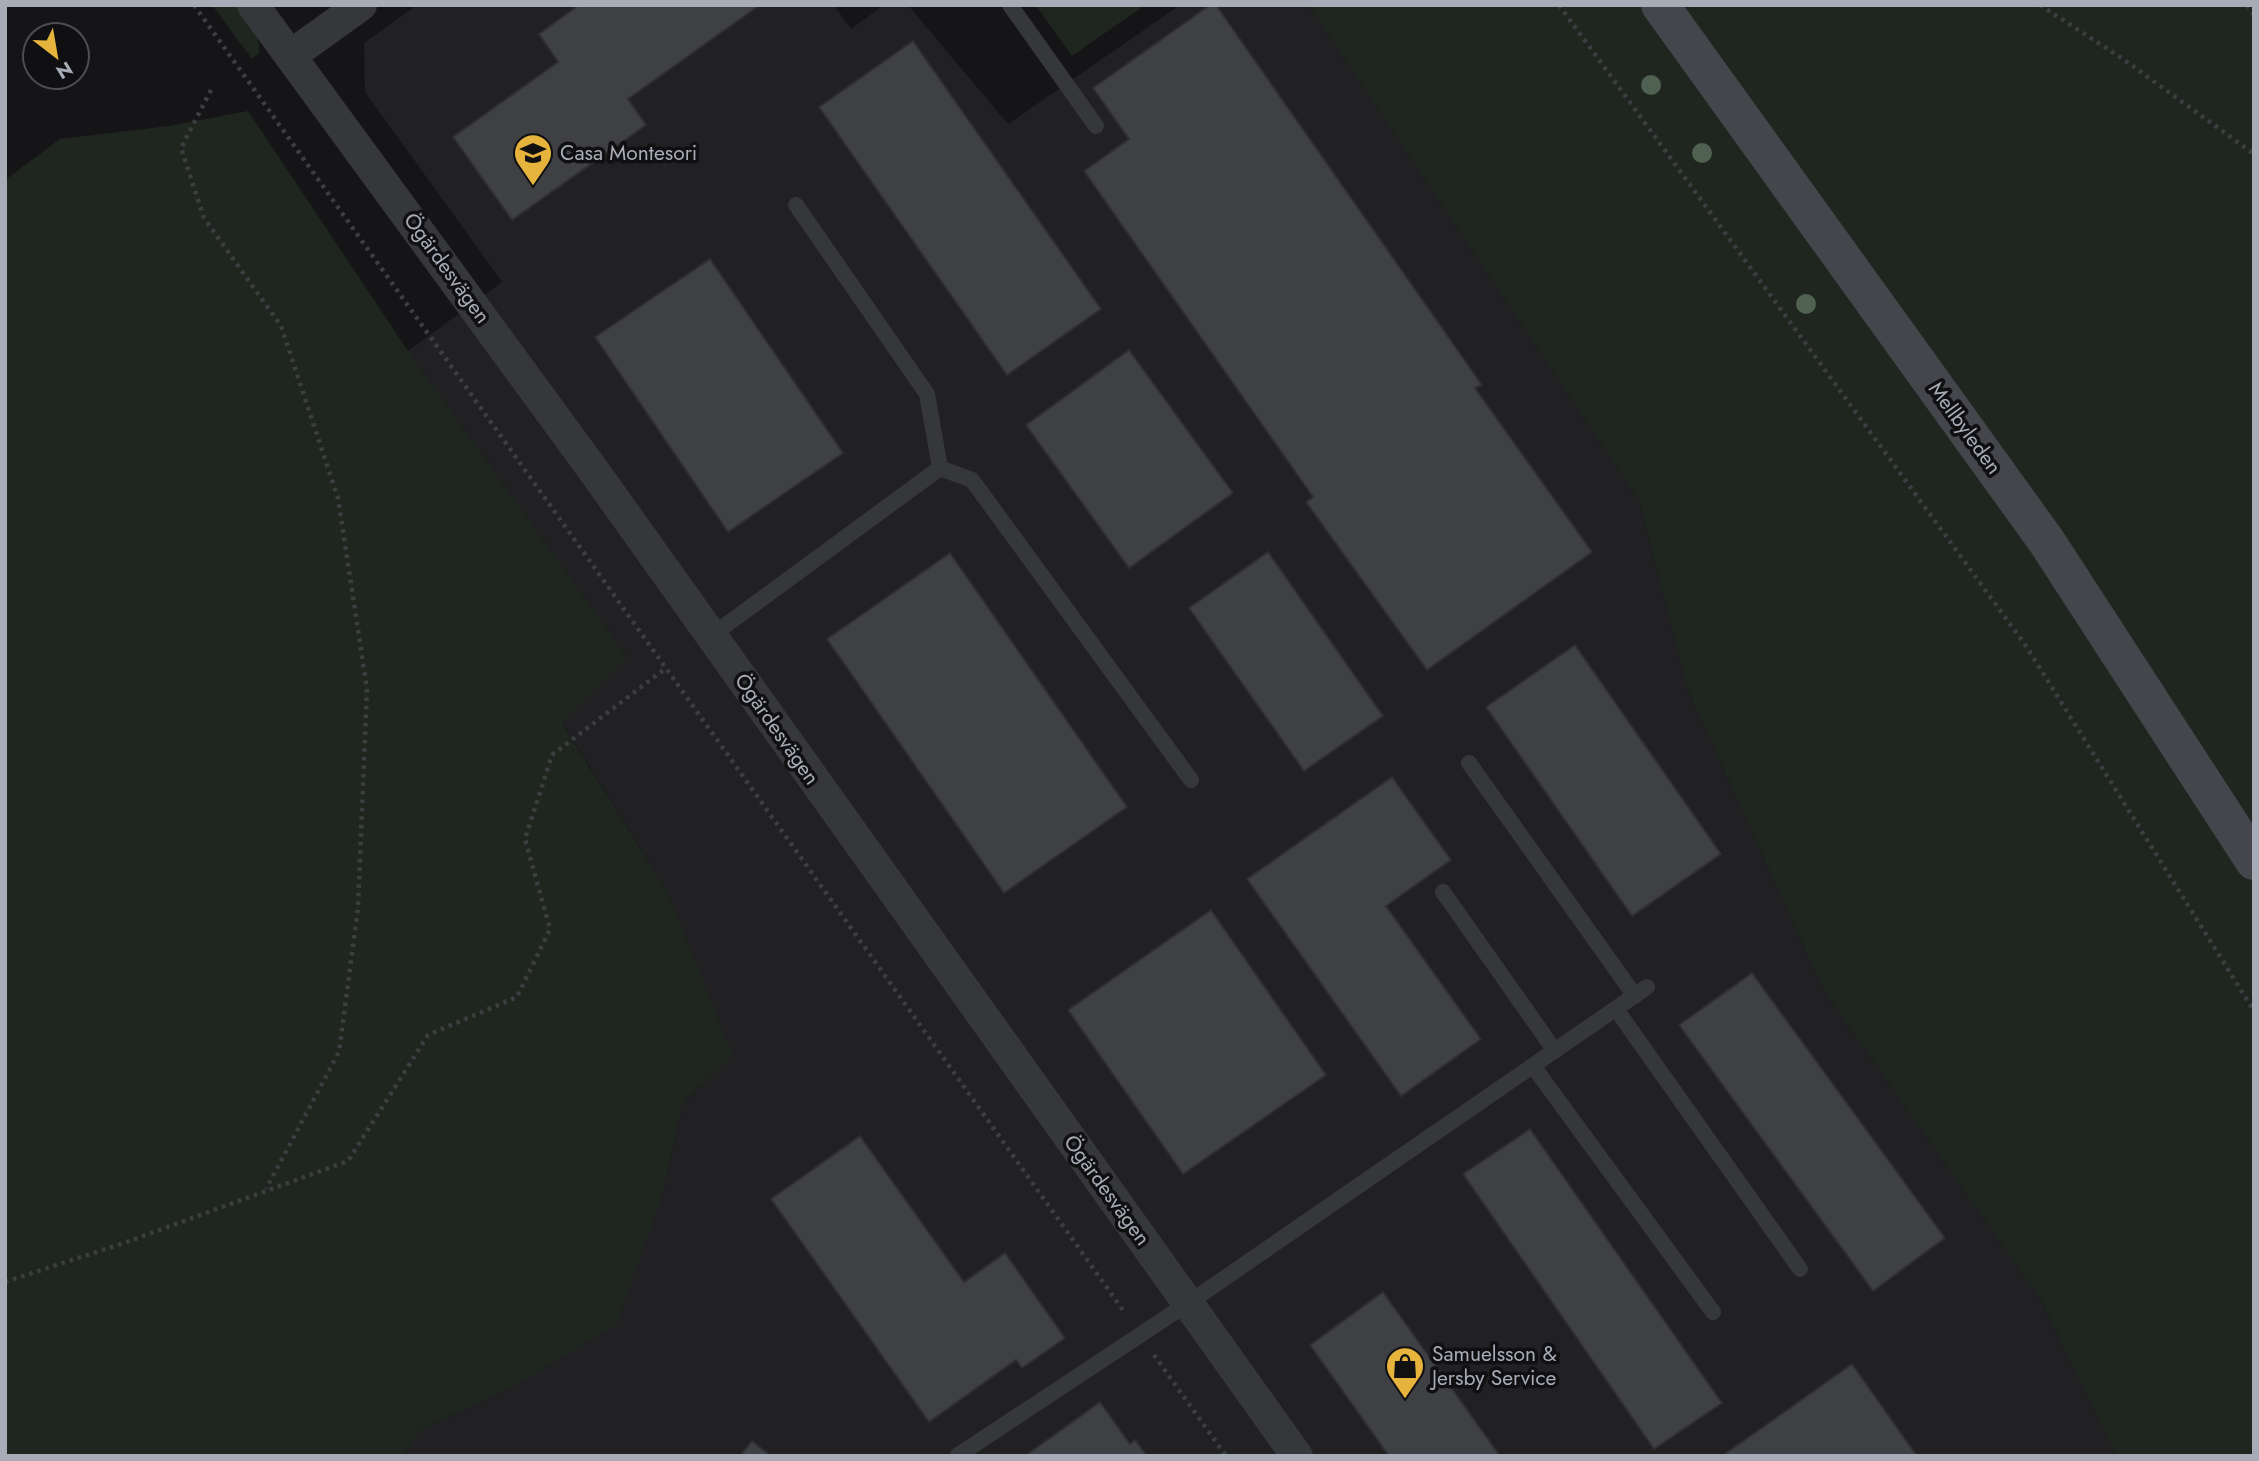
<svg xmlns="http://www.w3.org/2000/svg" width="2259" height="1461" font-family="Jost,sans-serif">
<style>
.built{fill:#212124}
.green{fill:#1f2620}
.building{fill:#3f4044;stroke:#2f2f33;stroke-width:2}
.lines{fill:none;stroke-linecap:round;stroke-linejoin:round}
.path{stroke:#3c3e42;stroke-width:4.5;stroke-dasharray:3.5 5;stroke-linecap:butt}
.service{stroke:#36373b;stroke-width:16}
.minor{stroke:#36373b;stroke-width:32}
.secondary{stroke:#44464b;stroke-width:38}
.tree{fill:#506152}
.labels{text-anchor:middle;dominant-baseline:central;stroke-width:7;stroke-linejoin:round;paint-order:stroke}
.poi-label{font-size:21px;fill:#a8acb6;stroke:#101012;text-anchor:start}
.street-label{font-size:21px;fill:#a8acb6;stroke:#101012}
</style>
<rect width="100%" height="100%" fill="#151517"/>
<polygon class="built" points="417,5 834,5 851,29 884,5 908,5 1008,124 1180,5 1309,5 1640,502 1687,688 1824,991 2041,1300 2116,1456 402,1456 424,1428 513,1387 663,1192 683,1102 732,1056 669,895 562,722 627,657 408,351 502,282 365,92 364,43"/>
<g class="green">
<path d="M212 5H237C248 20 261 34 259 53L252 59Z"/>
<polygon points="1036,5 1145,5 1072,56"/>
<polygon points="1309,5 2254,5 2254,1456 2116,1456 2041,1300 1824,991 1687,688 1640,502"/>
<polygon points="248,111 408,351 627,657 562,723 669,895 733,1056 683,1102 663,1192 617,1324 513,1387 424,1428 402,1456 5,1456 5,180 60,139 169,126"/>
</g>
<g class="building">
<polygon points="579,5 760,5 628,99 646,125 512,220 453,137 558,62 539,34"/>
<polygon points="1210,5 1216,5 1482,385 1475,388 1592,552 1427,670 1306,502 1313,497 1084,171 1129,139 1093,88"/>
<polygon points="913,41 1101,309 1007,375 819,107"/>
<polygon points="710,259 843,453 728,532 595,337"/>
<polygon points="1129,350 1233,493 1129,568 1026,425"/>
<polygon points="1268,552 1383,716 1304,771 1189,608"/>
<polygon points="950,553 1127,807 1004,893 827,639"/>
<polygon points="1575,645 1721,854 1632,916 1486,707"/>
<polygon points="1392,777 1451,860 1386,906 1481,1039 1401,1096 1247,879"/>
<polygon points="1211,910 1326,1075 1183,1174 1068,1010"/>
<polygon points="1752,973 1945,1238 1873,1291 1679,1025"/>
<polygon points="1530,1129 1722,1403 1654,1449 1463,1174"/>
<polygon points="860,1136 964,1282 1005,1253 1065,1338 1022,1368 1016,1360 929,1422 771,1199"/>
<polygon points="1383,1292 1500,1456 1389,1456 1310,1345"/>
<polygon points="1852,1364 1917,1456 1722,1456"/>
<polygon points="1100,1402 1130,1444 1135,1440 1147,1456 1025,1456"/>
<polygon points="752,1441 771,1456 740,1456"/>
</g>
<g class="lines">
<g class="path">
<polyline points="194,5 1125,1313"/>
<polyline points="1559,5 2026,646 2254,1011"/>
<polyline points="2040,5 2123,59 2254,154"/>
<polyline points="2247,5 2254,15"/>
<polyline points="211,90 181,148 204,218 281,326 338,498 367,689 358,908 339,1052 266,1189"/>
<polyline points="5,1282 124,1243 348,1161 428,1035 517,997 550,929 525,839 552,755 666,668"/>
<polyline points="1154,1355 1226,1456"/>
</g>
<g class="service">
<polyline points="1010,5 1096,126"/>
<polyline points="796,205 927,394 940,468"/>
<polyline points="711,636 940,468 972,480 1191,780"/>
<polyline points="1469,763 1635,996"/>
<polyline points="1443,892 1555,1051"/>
<polyline points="1616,1009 1800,1269"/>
<polyline points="1533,1066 1713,1312"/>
<polyline points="957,1456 1187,1304 1647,987"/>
</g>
<g class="minor">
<polyline points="253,5 596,474 1297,1456"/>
<polyline points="290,56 361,5"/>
</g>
<polyline class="secondary" points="1660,5 2047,542 2254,861"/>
</g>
<g class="tree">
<circle cx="1651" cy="85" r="10"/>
<circle cx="1702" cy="153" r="10"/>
<circle cx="1806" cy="304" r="10"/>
</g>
<defs>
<symbol id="school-pin" viewBox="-11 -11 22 30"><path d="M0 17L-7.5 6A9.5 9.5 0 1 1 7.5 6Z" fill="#e6b33d" stroke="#101012"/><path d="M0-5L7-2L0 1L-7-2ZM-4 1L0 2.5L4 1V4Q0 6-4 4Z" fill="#111"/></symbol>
<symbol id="shop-pin" viewBox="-11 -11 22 30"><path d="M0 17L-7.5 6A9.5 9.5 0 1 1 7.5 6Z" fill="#e6b33d" stroke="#101012"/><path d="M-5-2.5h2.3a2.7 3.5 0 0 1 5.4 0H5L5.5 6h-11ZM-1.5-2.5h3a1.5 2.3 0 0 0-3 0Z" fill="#111"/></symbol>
</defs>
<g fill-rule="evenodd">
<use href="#school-pin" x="511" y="131" width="44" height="60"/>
<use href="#shop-pin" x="1383" y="1344" width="44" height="60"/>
</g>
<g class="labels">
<g class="poi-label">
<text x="560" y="153">Casa Montesori</text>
<text x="1432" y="1354">Samuelsson &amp;<tspan x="1432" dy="24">Jersby Service</tspan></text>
</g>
<g class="street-label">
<text transform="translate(447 268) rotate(54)">Ögärdesvägen</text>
<text transform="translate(1965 428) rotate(54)">Mellbyleden</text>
<text transform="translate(777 729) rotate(55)">Ögärdesvägen</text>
<text transform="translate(1107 1190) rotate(54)">Ögärdesvägen</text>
</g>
</g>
<rect width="2259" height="1461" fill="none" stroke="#a8acb6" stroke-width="14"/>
<g transform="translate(56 56) rotate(149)"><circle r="33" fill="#101012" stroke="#4d4e54" stroke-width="2"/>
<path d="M0-5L12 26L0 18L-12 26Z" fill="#e6b33d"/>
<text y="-10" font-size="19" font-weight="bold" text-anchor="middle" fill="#a8acb6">N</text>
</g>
</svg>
